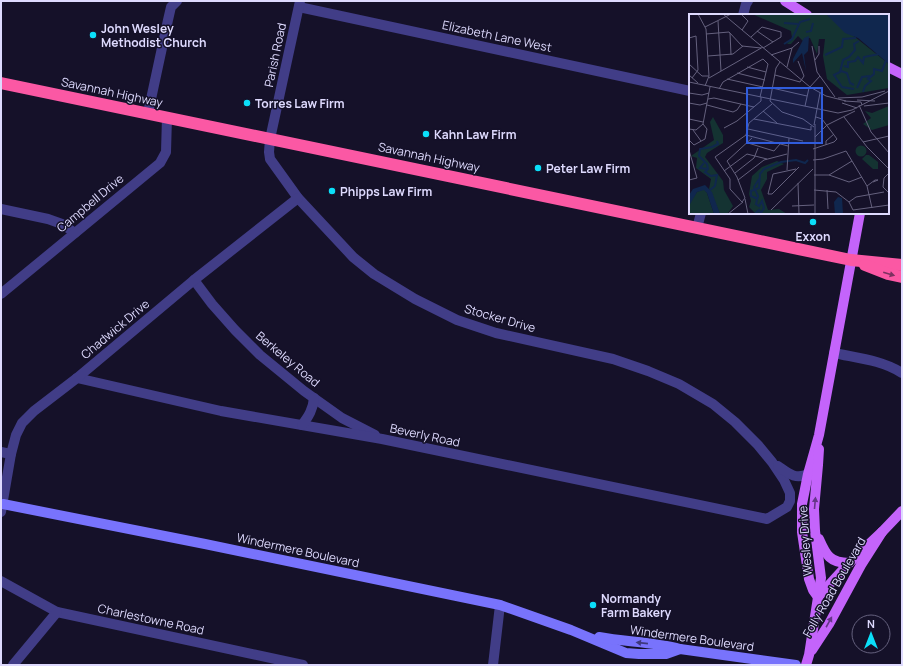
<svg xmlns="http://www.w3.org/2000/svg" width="903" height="666" font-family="Manrope,sans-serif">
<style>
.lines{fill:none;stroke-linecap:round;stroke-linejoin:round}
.street{stroke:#413d87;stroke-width:10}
.secondary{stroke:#7873fc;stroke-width:10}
.primary{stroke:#c464fb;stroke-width:10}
.highway{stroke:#fb58a4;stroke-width:12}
.oneway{fill:#7c3160}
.oneway2{fill:#643688}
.oneway3{fill:#3d387d}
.poi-dot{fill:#0bdff9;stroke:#151129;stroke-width:1.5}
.labels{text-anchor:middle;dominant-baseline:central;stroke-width:3;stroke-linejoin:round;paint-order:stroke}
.poi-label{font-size:12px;font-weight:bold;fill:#dedafe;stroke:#151129;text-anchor:start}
.street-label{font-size:12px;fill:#dedafe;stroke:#151129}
.inset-river{fill:none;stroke:#10274e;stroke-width:2}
.inset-road{fill:none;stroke:#65617e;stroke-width:1}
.view{fill:#305cdc;fill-opacity:0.15;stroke:#305cdc;stroke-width:2}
.inset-edge{fill:none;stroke:#dedafe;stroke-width:2}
</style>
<rect width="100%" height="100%" fill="#151129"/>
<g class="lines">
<g class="street">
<polyline points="299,7 690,91"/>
<polyline points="743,15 746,4 748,1"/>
<polyline points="148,113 168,20 171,7 177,1"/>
<polyline points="1,209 48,219 62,224 75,233"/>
<polyline points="697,228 701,213"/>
<polyline points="194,280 212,304 235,330 260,355 304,391 342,418 375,435"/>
<polyline points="1,294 160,163 166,152 167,117"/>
<path d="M834 353C857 358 882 360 902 373"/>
<polyline points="77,378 221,411 382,439 767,519 787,507 790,501 790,493 784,480 772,462 758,445 735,422 713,404 679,384 648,371 613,359 496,333 457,320 415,299 374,274 353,257 298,198 270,159 269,152 270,139 300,1"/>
<path d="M302 425C309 416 313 409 314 398"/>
<polyline points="1,452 11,454"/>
<path d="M778 466C788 473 795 480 808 474"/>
<polyline points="1,512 11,454 16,435 22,423 34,411 77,378 194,280 298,198"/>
<polyline points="1,581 57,612 303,665"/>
<polyline points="13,665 57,612"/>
<polyline points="493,665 500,605"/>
</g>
<g class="secondary">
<polyline points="3,504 205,544 500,605 571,630 626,653 639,654 666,654 680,649"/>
<path d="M599 637C626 642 654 642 680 649L796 665"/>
</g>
<g class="primary">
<polyline points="785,1 807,15"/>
<polyline points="888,67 902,74"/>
<path d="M819 539C826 555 830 563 849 563"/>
<polyline points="818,597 813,590 809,579 802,532 802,504 808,474 819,435 860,213"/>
<polyline points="818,597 849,563 882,532 902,511"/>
<polyline points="812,650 829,624 861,565 882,532"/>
<polyline points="806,665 809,655 821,578 815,531 814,509 818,465 819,449"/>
</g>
<g class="highway">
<polyline points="1,83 851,260 902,265"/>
<polyline points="865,265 888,274 902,277"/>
</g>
</g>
<defs><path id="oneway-solid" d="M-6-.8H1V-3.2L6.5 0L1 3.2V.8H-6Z"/></defs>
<use class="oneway" href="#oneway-solid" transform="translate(889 274) rotate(16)"/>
<g class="oneway2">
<use href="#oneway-solid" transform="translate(815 503) rotate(-85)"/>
<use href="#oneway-solid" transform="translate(829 622) rotate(-61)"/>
</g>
<use class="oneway3" href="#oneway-solid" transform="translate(642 643) rotate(-174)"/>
<g class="poi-dot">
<circle cx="93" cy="35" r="4"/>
<circle cx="247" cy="103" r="4"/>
<circle cx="426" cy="134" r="4"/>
<circle cx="538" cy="168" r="4"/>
<circle cx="332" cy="191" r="4"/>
<circle cx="813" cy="222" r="4"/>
<circle cx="593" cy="605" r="4"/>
</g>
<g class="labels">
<g class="poi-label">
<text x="101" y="28">John Wesley<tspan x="101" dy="14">Methodist Church</tspan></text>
<text x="255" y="103">Torres Law Firm</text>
<text x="434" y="134">Kahn Law Firm</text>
<text x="546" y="168">Peter Law Firm</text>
<text x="340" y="191">Phipps Law Firm</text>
<text x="813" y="236" text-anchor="middle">Exxon</text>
<text x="601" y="598">Normandy<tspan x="601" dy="14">Farm Bakery</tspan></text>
</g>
<g class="street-label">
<text transform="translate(497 36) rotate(12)">Elizabeth Lane West</text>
<text transform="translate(275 55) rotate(-78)">Parish Road</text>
<text transform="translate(112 92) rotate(12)">Savannah Highway</text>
<text transform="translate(429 157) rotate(12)">Savannah Highway</text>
<text transform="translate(90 203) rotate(-40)">Campbell Drive</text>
<text transform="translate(500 318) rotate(16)">Stocker Drive</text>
<text transform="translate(115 329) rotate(-40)">Chadwick Drive</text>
<text transform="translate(288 359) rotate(40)">Berkeley Road</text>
<text transform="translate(425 435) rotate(12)">Beverly Road</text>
<text transform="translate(805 541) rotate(-94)">Wesley Drive</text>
<text transform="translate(298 550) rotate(12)">Windermere Boulevard</text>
<text transform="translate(834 587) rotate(-60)">Folly Road Boulevard</text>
<text transform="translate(151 619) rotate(12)">Charlestowne Road</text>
<text transform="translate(692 638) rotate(8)">Windermere Boulevard</text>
</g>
</g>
<g transform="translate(689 14)">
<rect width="200" height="200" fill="#151129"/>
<path d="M63 0H137L200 50V74L158 81 138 65 134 42 136 25H130L128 40 121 24H115V28L109 22 102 30H98L103 24 102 17ZM200 92V111L183 116 174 110 182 104 176 97 183 99ZM24 103 34 121V129L18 139 16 143 34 167 35 176 44 192 39 199 31 200 20 175 22 165 7 154 8 144 2 142 25 126 21 108ZM166.5 137a5.5 5.5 0 1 1 11 0a5.5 5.5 0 1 1-11 0ZM177 141H180L189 148V155H184L173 145ZM88 147 95 150 78 158V165L72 176 79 196 90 195 98 200H67L60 193 62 187 60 180 63 162 73 153ZM15 175 18 179 25 200H0L1 188 8 178Z" fill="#143332"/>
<path d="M137 0H200V50L169 24 156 19ZM120 22 119 37 115 41 117 57 113 39 104 49V45L115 24ZM16 171 23 178 31 200H25L18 179 15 176 8 178 0 192V181L4 175ZM149 183 153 184 154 200H146L145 188Z" fill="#10274e"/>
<path class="inset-river" d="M95 9 109 10M117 18 122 17 124 9M95 30 103 25 111 8 121 5M136 41 153 33 154 25 167 24M155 52 159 53V48L166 47 169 43 174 49 175 43 190 40M152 57 158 59 161 69 165 71M168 74 173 63 181 62M165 75 153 73 145 61 151 58 154 46 160 43 166 36 165 30 170 27M174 78 176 72 182 67 179 65 185 60V55L193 57 197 46M15 149 11 154 18 155M21 176 26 172 28 161 22 162 16 158 19 155 18 150 10 142 11 135 23 133 29 130 28 127M69 185 62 182V177L70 174 71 160 75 155 92 148 107 146 116 149 119 146M66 200 70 196 72 199 75 194 73 187 70 192 67 190 69 182 65 173 70 165"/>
<path class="inset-road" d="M9 0 17 15 20 62 16 72M34 0 121 73 137 82 157 87M52 0 59 7 53 16M29 7 32 57M16 13 42 0M68 17 84 28M41 19 42 41M17 20 40 18 53 32 72 34M62 23 73 13 92 18V23L74 34M0 24 7 22 9 56 3 64M123 32 128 58 146 83M82 41 103 34M19 42 44 40 54 32M126 46 130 40V32M91 48 87 54 81 87 93 98 114 105 125 113M0 50 13 62H20M58 53 77 58M98 53 103 34 110 28M48 59 76 66M0 61 9 69M86 61 111 68 115 62 109 47M20 64 74 33M38 65 74 73M0 68 149 99 163 96 200 77M83 74 118 82M30 75 34 68 74 45 79 50 71 83M0 79 13 81 20 79M149 84 173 83 196 77M19 85 25 84 65 93M168 86 186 87M155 87 172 88 173 91M0 89 11 91 18 89M153 89 168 94M18 91 44 98 48 96 52 90M170 91 182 118 200 139M116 92 120 74 131 62M175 92 200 89M74 97 88 109M155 103 178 133 200 155M0 105 14 108M65 105 122 116V112M14 110 21 73M125 111 131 79M35 114 48 107 72 87V83M0 115 7 116 14 110M59 115 114 127M4 116 12 127M57 121 99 132M126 123 138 111 166 97M63 124 38 147 48 163 56 184 53 188 41 175V165L26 143 57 121 60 109 83 90M0 126 5 131 16 125 18 115 14 110M174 128 200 122M59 129 85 137 91 130M137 131V127L145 120M124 135 145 128 148 125 133 105 127 103M0 136 8 164 0 166M124 146 134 145 157 137 178 172 183 194M107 155 84 160 79 180H83L110 153M98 156 100 124M35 157 58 140 78 145M46 159 65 144 69 134M200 159 195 164 194 173 200 179M125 161H140L160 168 173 163M140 161 163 147M49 166 75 146 98 140M109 169 110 200M178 172 186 166H189L184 168M125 176 147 178 160 188 164 196 200 191M138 176 139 195M56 185 59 200M160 188 167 183 195 178M103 192 125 191M82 196 124 155M39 200 54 188M126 200V110"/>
<path class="view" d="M58 74H133V129H58Z"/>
<rect width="200" height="200" class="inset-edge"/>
</g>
<rect width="903" height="666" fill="none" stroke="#dedafe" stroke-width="4"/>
<g transform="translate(871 634)"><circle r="19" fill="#151129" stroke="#65617e"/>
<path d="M0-3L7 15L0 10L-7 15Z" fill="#0bdff9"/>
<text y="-6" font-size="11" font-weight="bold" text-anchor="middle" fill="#dedafe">N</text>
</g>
</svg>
